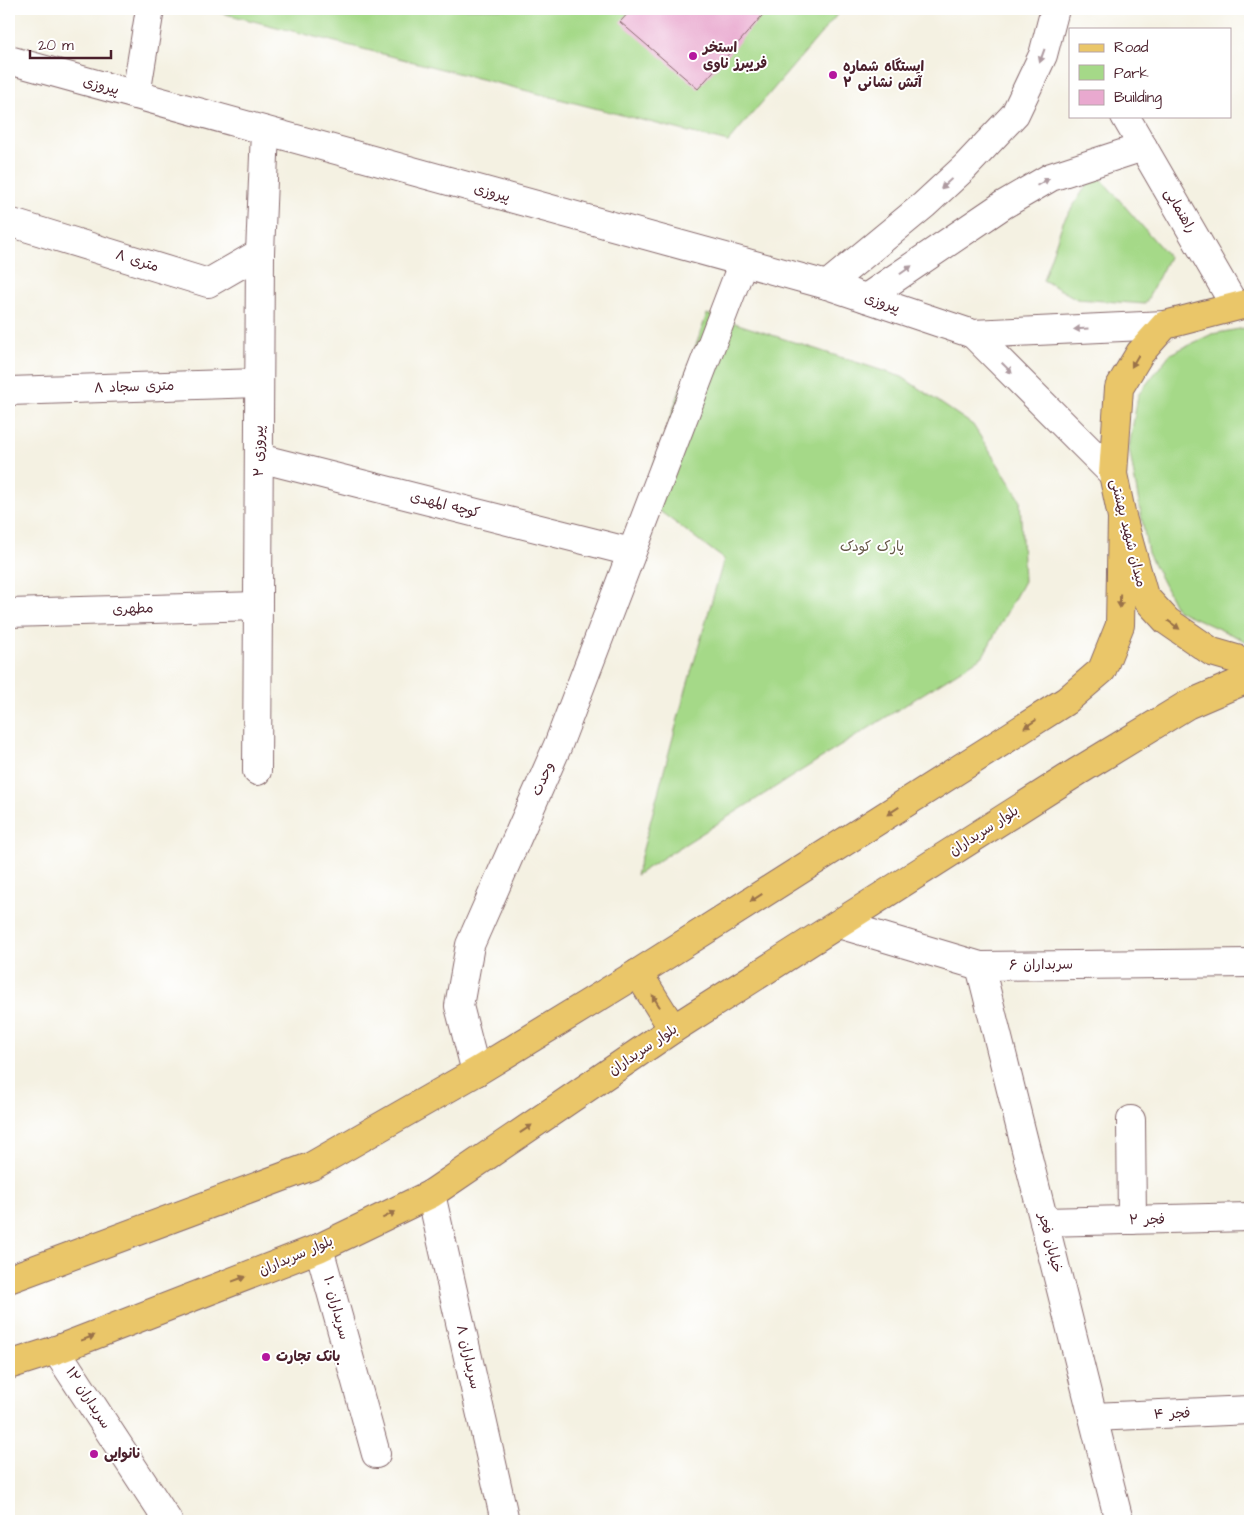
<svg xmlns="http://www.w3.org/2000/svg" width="1259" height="1530" font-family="'Architects Daughter','Playpen Sans Arabic',sans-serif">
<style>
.green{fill:#a5d988;stroke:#787c5a}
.building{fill:#e9a9cf}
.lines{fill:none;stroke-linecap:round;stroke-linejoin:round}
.minor-casing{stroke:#86686b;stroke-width:30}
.major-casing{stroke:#86686b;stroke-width:30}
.minor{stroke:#fff;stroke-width:28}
.major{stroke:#eac669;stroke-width:28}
.oneway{fill:#ae9aa0}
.oneway2{fill:#9a724a}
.poi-dot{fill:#b5179e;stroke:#fff;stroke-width:2}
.labels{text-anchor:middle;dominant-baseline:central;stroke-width:4;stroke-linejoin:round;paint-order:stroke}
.poi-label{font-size:14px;font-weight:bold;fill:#4a1f2b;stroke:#fff;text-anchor:start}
.street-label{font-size:14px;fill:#4a1f2b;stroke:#fff}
.park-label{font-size:14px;fill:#655747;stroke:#fff}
</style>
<rect width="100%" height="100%" fill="#fff"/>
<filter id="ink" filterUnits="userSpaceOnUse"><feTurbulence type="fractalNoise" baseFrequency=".02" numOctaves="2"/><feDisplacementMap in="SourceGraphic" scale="10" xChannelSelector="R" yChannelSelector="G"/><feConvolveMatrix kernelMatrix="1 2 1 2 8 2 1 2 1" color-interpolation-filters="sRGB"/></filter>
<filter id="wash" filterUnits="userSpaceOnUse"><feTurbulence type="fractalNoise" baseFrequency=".0096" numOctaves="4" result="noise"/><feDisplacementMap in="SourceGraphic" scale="20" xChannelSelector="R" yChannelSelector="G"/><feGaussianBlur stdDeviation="1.12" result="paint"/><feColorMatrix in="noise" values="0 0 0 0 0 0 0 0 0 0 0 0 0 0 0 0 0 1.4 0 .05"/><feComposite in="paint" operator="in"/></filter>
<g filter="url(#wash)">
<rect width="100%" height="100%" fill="#f4f1e2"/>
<g class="green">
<polygon points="206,9 842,9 728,142"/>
<polygon points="1095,172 1169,257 1145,304 1077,299 1043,280 1063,222"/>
<polygon points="707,314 902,377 973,425 1020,499 1024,581 983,656 636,875 683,700 724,559 642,498"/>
<polygon points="1250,327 1250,643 1177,610 1148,553 1129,448 1138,395 1170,354 1212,334"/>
</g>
<g id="blocks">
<polygon class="building" points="632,9 768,9 698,89 620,22"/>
</g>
</g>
<g filter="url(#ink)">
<use href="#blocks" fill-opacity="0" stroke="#86686b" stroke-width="1"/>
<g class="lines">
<defs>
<g id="minor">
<polyline points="9,60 827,285 973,334 1165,325"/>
<polyline points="136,95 150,9"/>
<polyline points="1125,116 1235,306"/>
<polyline points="9,222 208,283 260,253"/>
<polyline points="827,285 924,205 965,167 1015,114 1043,55 1055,9"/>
<polyline points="866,298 1003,205 1051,177 1143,147"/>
<polyline points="973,334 1113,474"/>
<polyline points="9,391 259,383"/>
<polyline points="259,458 631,552"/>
<polyline points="9,613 258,606"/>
<polyline points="257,771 260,253 265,131"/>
<polyline points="839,924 980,966 1250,963"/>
<polyline points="980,966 1119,1521"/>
<polyline points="476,1072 459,1006 470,945 558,745 743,262"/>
<polyline points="1131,1120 1132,1220"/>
<polyline points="431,1194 505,1521"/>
<polyline points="1044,1222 1250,1217"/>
<polyline points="319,1248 376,1454"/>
<polyline points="56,1350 168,1521"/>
<polyline points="1093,1417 1250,1410"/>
</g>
<g id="major">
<polyline points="1250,303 1165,325 1140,353 1119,388 1113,474 1122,517 1144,596 1167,621 1212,652 1250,663"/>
<polyline points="638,973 673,1029"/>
<polyline points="9,1279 312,1166 476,1072 638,973 1066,701 1102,670 1120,625 1122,517"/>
<polyline points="9,1365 56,1350 319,1248 431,1194 673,1029 1077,772 1187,705 1250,678"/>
</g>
</defs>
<use href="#minor" class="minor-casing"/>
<use href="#major" class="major-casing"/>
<use href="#minor" class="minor"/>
<use href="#major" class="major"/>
</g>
<defs><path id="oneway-solid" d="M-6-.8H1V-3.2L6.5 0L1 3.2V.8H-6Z" transform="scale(1.25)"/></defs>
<g class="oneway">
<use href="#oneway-solid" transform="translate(1042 56) rotate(110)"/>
<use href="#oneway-solid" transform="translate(1043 182) rotate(-30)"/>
<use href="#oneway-solid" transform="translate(946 184) rotate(137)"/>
<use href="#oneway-solid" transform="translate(906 270) rotate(-35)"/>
<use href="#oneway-solid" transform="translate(1081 329) rotate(177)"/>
<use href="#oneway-solid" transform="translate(1007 368) rotate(45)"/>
</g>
<g class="oneway2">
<use href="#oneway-solid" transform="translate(1135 361) rotate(120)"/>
<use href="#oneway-solid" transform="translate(1120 601) rotate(91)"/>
<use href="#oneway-solid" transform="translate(1174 625) rotate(36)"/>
<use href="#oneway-solid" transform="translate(1030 724) rotate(147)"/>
<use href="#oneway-solid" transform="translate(893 811) rotate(147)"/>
<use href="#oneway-solid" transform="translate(756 898) rotate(147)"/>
<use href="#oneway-solid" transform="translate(656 1001) rotate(-122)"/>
<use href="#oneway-solid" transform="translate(526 1129) rotate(-34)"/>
<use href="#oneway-solid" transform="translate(389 1215) rotate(-27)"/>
<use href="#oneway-solid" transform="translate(239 1279) rotate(-21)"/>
<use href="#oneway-solid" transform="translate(88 1338) rotate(-21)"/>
</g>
</g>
<g class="poi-dot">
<circle cx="693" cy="56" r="5"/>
<circle cx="833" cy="75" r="5"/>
<circle cx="266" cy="1357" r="5"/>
<circle cx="94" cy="1454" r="5"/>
</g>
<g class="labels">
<g class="poi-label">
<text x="703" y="48">استخر<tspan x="703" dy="16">فریبرز ناوی</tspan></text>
<text x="843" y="67">ایستگاه شماره<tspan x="843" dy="16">۲ آتش نشانی</tspan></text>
<text x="276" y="1357">بانک تجارت</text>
<text x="104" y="1454">نانوایی</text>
</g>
<g class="street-label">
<text transform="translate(101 86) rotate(15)">پیروزی</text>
<text transform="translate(492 193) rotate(15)">پیروزی</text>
<text transform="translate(1180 211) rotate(60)">راهنمایی</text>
<text transform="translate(137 261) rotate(17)">۸ متری</text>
<text transform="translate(882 303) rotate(18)">پیروزی</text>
<text transform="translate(134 387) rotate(-2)">متری سجاد ۸</text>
<text transform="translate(259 451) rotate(-90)">پیروزی ۲</text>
<text transform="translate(445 505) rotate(14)">کوچه المهدی</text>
<text transform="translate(1128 533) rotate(76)">میدان شهید بهشتی</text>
<text transform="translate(133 609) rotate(-2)">مطهری</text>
<text transform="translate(543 779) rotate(-66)">وحدت</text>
<text transform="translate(984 831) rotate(-33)">بلوار سربداران</text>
<text transform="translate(1041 965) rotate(-1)">سربداران ۶</text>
<text transform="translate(643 1050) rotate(-34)">بلوار سربداران</text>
<text transform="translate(1147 1220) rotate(-1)">فجر ۲</text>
<text transform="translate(1050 1243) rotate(76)">خیابان فجر</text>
<text transform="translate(296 1256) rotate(-23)">بلوار سربداران</text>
<text transform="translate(336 1308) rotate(75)">سربداران ۱۰</text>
<text transform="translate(468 1357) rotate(77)">سربداران ۸</text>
<text transform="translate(88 1398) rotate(57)">سربداران ۱۲</text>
<text transform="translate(1172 1414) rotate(-2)">فجر ۴</text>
</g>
<g class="park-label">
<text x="872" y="547">پارک کودک</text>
</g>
</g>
<rect width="1259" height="1530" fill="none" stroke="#fff" stroke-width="30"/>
<rect x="1069" y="28" width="162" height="90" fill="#ffffff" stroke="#b7a5aa"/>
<rect x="1079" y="44" width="25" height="8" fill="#eac669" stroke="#b7a5aa"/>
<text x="1114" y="52" font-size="15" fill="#4a1f2b">Road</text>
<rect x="1079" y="65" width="25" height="15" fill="#a5d988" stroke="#b7a5aa"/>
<text x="1114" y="78" font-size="15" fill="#4a1f2b">Park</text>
<rect x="1079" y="90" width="25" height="15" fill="#e9a9cf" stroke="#b7a5aa"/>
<text x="1114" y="102" font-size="15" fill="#4a1f2b">Building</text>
<path d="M30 50v8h81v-8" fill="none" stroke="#4a1f2b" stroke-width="2.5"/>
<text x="38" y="50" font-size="15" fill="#4a1f2b" stroke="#ffffff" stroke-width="4" paint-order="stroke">20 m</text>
</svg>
